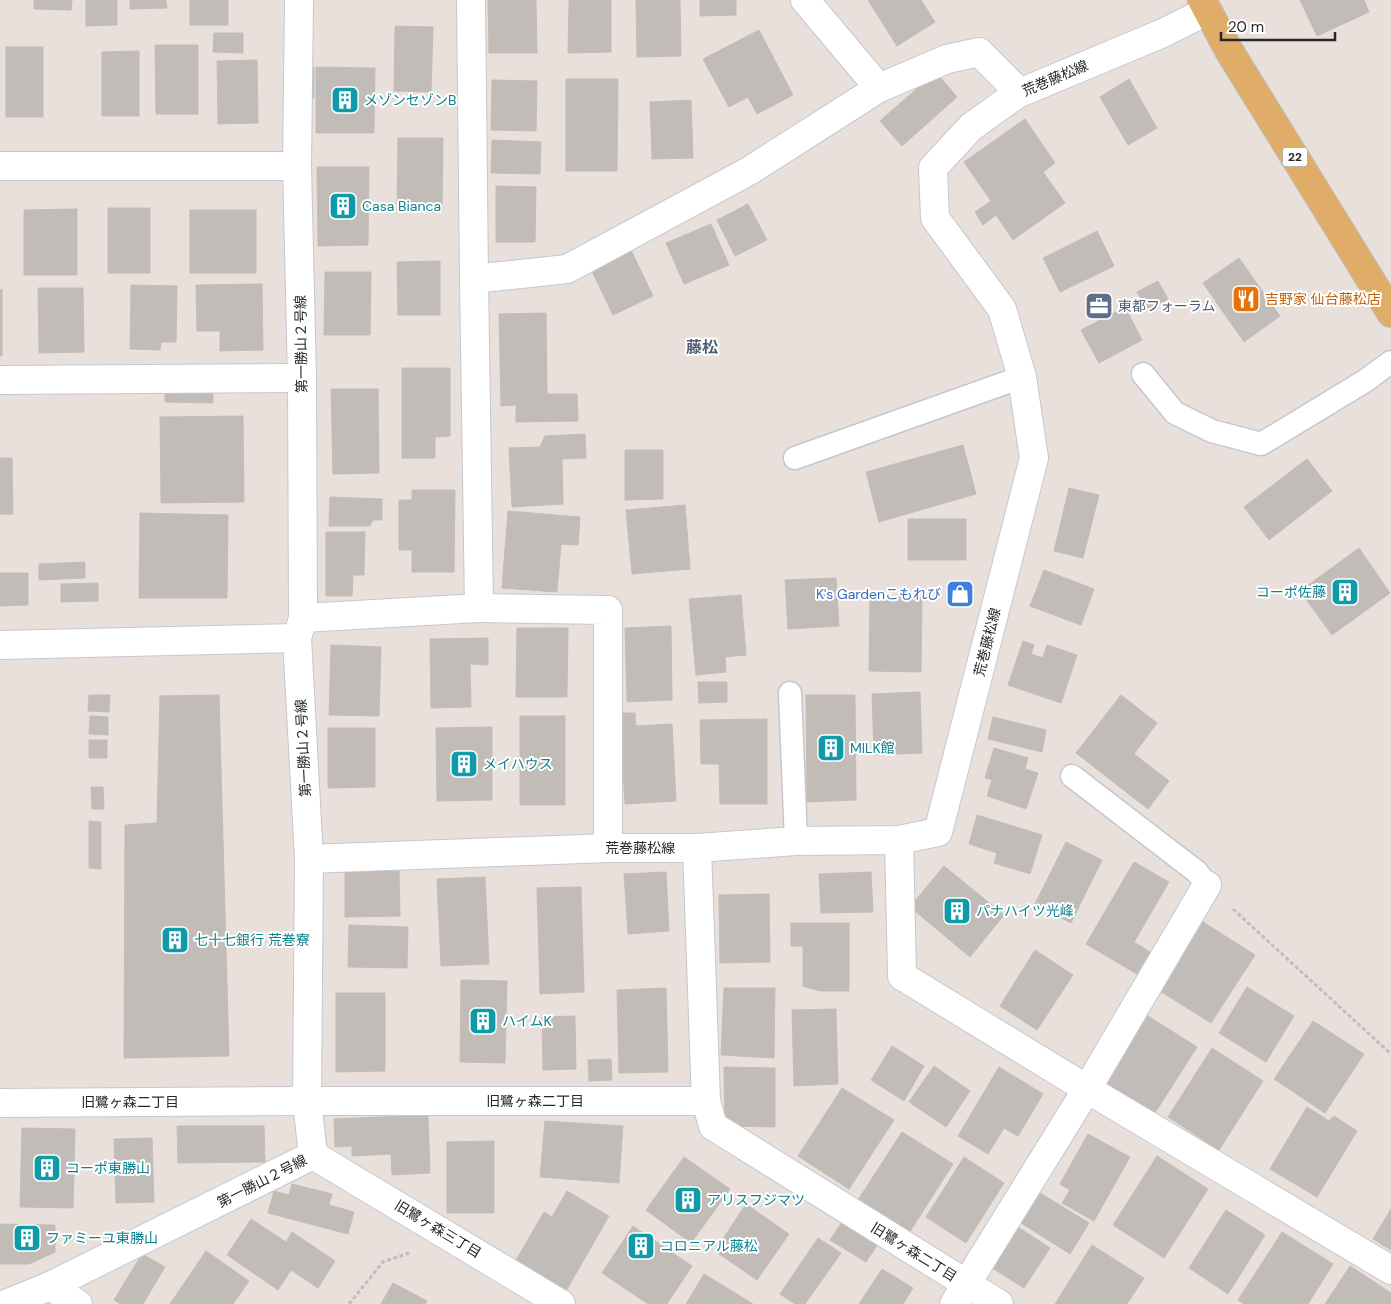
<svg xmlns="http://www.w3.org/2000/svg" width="1391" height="1304" font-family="'DM Sans','Noto Sans JP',sans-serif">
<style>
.building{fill:#c1bcb7;stroke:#c4bcb5}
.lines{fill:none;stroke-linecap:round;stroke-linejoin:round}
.service-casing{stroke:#c3c8d0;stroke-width:25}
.minor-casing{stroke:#c3c8d0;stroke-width:30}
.primary-casing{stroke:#bebebe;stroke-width:30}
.path{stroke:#bebebe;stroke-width:3;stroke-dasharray:4 2.5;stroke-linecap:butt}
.service{stroke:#fff;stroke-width:22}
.minor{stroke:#fff;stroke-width:28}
.primary{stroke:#e0ad69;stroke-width:28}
.labels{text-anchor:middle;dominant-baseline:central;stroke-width:4;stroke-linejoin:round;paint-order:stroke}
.shield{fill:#fff;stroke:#686868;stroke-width:1}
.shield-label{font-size:12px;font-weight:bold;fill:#282828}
.street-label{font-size:14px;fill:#282828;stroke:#fff}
.culture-label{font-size:14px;fill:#0d838f;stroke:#fff;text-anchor:start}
.food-label{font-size:14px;fill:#c56008;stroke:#fff;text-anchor:start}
.service-label{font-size:14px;fill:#4e5e75;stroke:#fff;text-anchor:start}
.shop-label{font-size:14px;fill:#366cbe;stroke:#fff;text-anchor:end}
.quarter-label{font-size:16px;font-weight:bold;fill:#4e5c73;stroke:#fff}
</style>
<rect width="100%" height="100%" fill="#e9e0db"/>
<g class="building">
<polygon points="34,0 72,0 71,10 34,9"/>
<polygon points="86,0 117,0 117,25 86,26"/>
<polygon points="130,0 166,0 167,8 130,9"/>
<rect x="190" y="0" width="38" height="25"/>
<polygon points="488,0 536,0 537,53 489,53"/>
<polygon points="569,0 611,0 611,52 568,53"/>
<polygon points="636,0 680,0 681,56 637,57"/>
<polygon points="700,0 736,0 736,15 700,16"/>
<polygon points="868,0 921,0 935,22 897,46"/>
<polygon points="1300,0 1364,0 1369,12 1317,36"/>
<polygon points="395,26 433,27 431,92 394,91"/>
<polygon points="759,30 793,95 757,114 748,97 729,107 703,59"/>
<polygon points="214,33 243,33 243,53 213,52"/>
<polygon points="155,45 198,45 198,114 156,114"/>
<rect x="6" y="47" width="37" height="70"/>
<polygon points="139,51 139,116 102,116 102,52"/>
<polygon points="257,60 258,123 218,124 217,61"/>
<polygon points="314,67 314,98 308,98 308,68"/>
<polygon points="316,67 375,68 374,133 316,133"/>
<polygon points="940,77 957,97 902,146 880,121 921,85"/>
<polygon points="566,79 618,79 617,171 566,171"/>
<polygon points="1129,79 1157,128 1128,145 1100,97"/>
<polygon points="492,80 537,81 536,131 491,130"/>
<polygon points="691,100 693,158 652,159 650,102"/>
<polygon points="1025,119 1055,163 1043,172 1065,203 1013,240 996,215 983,225 975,212 991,201 964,162"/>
<polygon points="398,138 443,138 442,212 397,212"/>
<polygon points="492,140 541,142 540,174 491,173"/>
<polygon points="317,167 369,167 368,245 318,246"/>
<polygon points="496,186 536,187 535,242 496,242"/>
<polygon points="748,204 767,240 735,256 717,220"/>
<rect x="108" y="208" width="42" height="65"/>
<polygon points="77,209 77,275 24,275 24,210"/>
<rect x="190" y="210" width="66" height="63"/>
<polygon points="711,224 729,265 684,284 666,243"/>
<polygon points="1097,231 1114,266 1060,292 1043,258"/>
<polygon points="631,250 653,296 613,315 591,269"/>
<polygon points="1239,258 1280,316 1244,342 1203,283"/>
<polygon points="440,261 440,315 398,315 397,262"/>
<polygon points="325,272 371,272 370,335 324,335"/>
<polygon points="1158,281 1168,299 1147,311 1137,292"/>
<polygon points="262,284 263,350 220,351 220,331 197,331 196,285"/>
<polygon points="131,285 177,286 176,342 161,342 160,350 130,349"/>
<polygon points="38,288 83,288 84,352 39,353"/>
<polygon points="2,289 2,356 0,356 0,290"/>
<polygon points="1125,307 1142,340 1099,363 1081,330"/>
<polygon points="546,313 547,394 577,394 578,421 516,422 516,405 501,406 499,314"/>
<polygon points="402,368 450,368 450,436 435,437 435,458 402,458"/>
<polygon points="165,387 213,388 213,403 165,402"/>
<polygon points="331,389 378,389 379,473 333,474"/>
<polygon points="243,416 244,502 161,503 160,417"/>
<polygon points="585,434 586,458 562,459 563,504 512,507 509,448 540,447 545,436"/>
<polygon points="963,445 976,494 879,522 866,472"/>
<polygon points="625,450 663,450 663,499 625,500"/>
<polygon points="0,458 12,458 13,514 0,514"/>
<polygon points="1307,459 1332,491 1269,540 1244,507"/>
<polygon points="1069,488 1099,495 1083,558 1054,551"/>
<polygon points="412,490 455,490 454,572 412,572 412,550 399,550 399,500 412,500"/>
<polygon points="330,497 382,499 382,520 373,520 370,526 329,526"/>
<polygon points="685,505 690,569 632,574 626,510"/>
<polygon points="508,511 580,517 578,545 561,544 557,592 502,588"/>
<polygon points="140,513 228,515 227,598 139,598"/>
<rect x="908" y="519" width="58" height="41"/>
<polygon points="326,532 365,532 364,575 353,575 352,596 326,596"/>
<polygon points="1359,548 1390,593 1332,635 1300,591"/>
<polygon points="85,562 85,578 39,580 39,564"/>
<polygon points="1044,570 1094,589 1081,625 1030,606"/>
<polygon points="0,573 28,573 28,605 0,606"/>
<polygon points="836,578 839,626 788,629 785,580"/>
<polygon points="98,583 98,601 61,602 61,584"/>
<polygon points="741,595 746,655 725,657 726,672 696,675 689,599"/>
<polygon points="870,597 922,597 921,672 869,671"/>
<polygon points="671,626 672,700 627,702 625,628"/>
<polygon points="517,628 568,628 567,697 516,697"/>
<polygon points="488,638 488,665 470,664 471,707 431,708 430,639"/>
<polygon points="1023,641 1034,645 1031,654 1043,658 1047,645 1077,655 1061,703 1008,685"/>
<polygon points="331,645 381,647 379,716 329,715"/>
<polygon points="698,682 727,682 727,702 699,703"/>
<polygon points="920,692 922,753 874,755 872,694"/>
<polygon points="89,695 110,695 109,712 88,711"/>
<polygon points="219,695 229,1056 124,1058 125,825 157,823 160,696"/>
<polygon points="806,695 855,695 856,800 807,802"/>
<polygon points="1121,695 1157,723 1134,754 1169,781 1148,809 1076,753"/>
<polygon points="620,713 635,713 636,726 672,724 676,801 625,804"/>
<polygon points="90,716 108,717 108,735 89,734"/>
<rect x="520" y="716" width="45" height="89"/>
<polygon points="993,717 1046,730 1042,752 988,739"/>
<polygon points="767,719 767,804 720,804 719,764 701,764 700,720"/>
<polygon points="492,727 492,800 437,801 436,728"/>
<polygon points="328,728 375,728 375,787 328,788"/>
<rect x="89" y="740" width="18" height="18"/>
<polygon points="994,748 1028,758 1025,769 1038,773 1026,809 987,796 992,780 985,778"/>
<polygon points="91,787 103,787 104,809 92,809"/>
<polygon points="977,815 1042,835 1030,874 994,863 997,853 969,844"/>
<polygon points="89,821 101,822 101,869 89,868"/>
<polygon points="1066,842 1102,860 1071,923 1035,904"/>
<polygon points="1134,862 1169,882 1134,942 1150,952 1137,974 1086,944"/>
<polygon points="944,866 1004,915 970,957 910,907"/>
<polygon points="399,869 400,916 345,917 345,870"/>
<polygon points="666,872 669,931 628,934 624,874"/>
<polygon points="871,872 873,912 821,913 819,874"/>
<polygon points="485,877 489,964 441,966 437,879"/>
<polygon points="581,887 584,992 540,994 537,888"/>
<polygon points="769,894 770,962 720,963 719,895"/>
<polygon points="1203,922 1255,955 1211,1023 1160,991"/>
<polygon points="791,923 849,923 849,991 820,991 803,986 803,946 791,946"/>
<polygon points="349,925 408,927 407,968 348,967"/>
<polygon points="1035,950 1073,975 1037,1030 1000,1006"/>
<polygon points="461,980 507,981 505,1063 460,1062"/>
<polygon points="1247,987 1294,1016 1266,1062 1219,1033"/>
<polygon points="666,988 668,1072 619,1073 617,990"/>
<polygon points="724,988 775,988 774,1058 721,1055"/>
<polygon points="336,993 385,993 385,1071 336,1072"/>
<polygon points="836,1009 838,1084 794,1086 792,1010"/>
<polygon points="1145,1014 1197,1047 1153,1116 1102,1083"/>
<polygon points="575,1016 576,1069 543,1070 542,1017"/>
<polygon points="1313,1021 1364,1054 1325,1113 1274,1079"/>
<polygon points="892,1046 924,1066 904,1101 871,1080"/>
<polygon points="1212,1048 1263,1081 1219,1150 1168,1117"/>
<polygon points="611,1059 612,1080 589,1081 588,1060"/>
<polygon points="934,1066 970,1091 946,1127 909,1102"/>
<polygon points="724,1067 775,1068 775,1127 725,1126"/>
<polygon points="999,1067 1043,1094 1018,1136 1004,1128 988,1154 958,1136"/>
<polygon points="842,1088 894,1120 849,1189 798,1156"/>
<polygon points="1307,1107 1329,1121 1334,1116 1357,1131 1317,1197 1270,1169"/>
<polygon points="428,1115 430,1173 392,1175 391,1154 352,1156 352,1146 335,1147 334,1119"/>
<polygon points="545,1121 623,1126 619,1183 540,1177"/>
<polygon points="177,1126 264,1126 265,1162 178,1163"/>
<polygon points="22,1128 75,1129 73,1208 20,1207"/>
<polygon points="902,1132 953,1164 909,1233 858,1200"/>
<polygon points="1088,1134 1130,1157 1094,1221 1062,1203 1070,1190 1060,1184"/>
<polygon points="152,1138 154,1202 116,1203 114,1139"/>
<polygon points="494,1141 494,1213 447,1213 447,1142"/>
<polygon points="1157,1156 1208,1189 1164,1258 1113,1225"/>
<polygon points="684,1157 730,1189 691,1243 646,1210"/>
<polygon points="964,1157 1004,1183 966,1243 926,1217"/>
<polygon points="292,1184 332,1194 329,1205 354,1212 348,1234 268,1213 274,1191 289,1195"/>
<polygon points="567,1191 609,1216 566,1291 515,1262 544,1212 552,1217"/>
<polygon points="1037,1191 1089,1223 1070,1254 1018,1221"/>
<polygon points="746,1204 789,1234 757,1280 715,1251"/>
<polygon points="1391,1209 1391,1250 1373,1239"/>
<polygon points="1226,1210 1265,1235 1228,1294 1189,1268"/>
<polygon points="251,1219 286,1242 292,1232 335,1261 318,1288 291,1270 278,1290 227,1255"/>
<polygon points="842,1222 878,1244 866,1262 830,1240"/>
<polygon points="0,1224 55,1225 55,1252 29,1264 0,1264"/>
<polygon points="1015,1225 1050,1248 1024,1288 989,1266"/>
<polygon points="633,1226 692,1266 667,1304 648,1304 602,1273"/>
<polygon points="1282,1232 1333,1264 1308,1304 1244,1304 1238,1300"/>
<polygon points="818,1238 841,1253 805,1304 795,1304 780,1294"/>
<polygon points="1092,1245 1144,1278 1127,1304 1055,1304"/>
<polygon points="206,1251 249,1281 233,1304 170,1304"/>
<polygon points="142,1254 165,1267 143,1304 120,1304 114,1300"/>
<polygon points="1350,1266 1391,1293 1391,1304 1325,1304"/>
<polygon points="882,1269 913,1288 903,1304 859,1304"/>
<polygon points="704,1274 753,1304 686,1304"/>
<polygon points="393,1283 427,1301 425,1304 381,1304"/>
</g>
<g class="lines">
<defs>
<g id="service">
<polyline points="1143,374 1175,413 1212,431 1261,444 1365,381 1391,362"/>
<polyline points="795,458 1022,377"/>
<polyline points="790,693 796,841"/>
<polyline points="1072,776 1197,872 1207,885"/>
</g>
<g id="minor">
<polyline points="471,0 474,279"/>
<polyline points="805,0 879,88 947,59 979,52 1019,92"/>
<polyline points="0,166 297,166"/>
<polyline points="0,380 302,378"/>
<polyline points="303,618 479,608"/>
<polyline points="0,645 297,638"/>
<polyline points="899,840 902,976 1087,1089 1391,1270"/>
<polyline points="608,848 608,610 479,608 474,279 567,269 749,171 879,88"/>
<polyline points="697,848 706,1101"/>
<polyline points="309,859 608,848 697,848 796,841 899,840 938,832 1034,458 1022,377 1002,309 935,218 933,168 971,127 1017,94 1163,33 1207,11"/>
<polyline points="0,1103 307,1101 706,1101 713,1126 999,1304"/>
<polyline points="313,1155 561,1304"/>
<polyline points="50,1286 78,1304"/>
<polyline points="6,1304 50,1286 313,1155 307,1101 309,859 297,638 303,618 302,378 297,166 299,0"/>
<polyline points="954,1304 1087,1089 1207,885"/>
</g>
<polyline id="primary" points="1202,0 1228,49 1391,313"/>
</defs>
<use href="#service" class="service-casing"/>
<use href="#minor" class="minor-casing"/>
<use href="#primary" class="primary-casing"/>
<g class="path">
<polyline points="1233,909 1391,1054"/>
<polyline points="349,1304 383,1262 409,1253"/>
</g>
<use href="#service" class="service"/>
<use href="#minor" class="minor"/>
<use href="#primary" class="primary"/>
</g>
<defs>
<symbol id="building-square" viewBox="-11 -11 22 22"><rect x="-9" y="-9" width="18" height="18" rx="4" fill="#0f9aa8" stroke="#fff"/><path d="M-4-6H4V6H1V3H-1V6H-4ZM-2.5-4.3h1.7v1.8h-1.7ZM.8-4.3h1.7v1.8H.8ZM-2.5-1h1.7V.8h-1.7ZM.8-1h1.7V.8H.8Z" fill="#fff"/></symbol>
<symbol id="restaurant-square" viewBox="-11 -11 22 22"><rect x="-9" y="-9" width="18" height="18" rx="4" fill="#e8710a" stroke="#fff"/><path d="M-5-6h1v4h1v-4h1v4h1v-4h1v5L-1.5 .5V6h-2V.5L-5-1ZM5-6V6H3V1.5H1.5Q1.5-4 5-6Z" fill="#fff"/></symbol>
<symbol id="office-square" viewBox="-11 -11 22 22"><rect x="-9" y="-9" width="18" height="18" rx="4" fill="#5c6f8a" stroke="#fff"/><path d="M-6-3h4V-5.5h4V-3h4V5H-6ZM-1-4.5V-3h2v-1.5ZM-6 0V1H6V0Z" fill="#fff"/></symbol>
<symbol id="shop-square" viewBox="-11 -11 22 22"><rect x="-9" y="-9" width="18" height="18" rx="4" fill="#3f7fe0" stroke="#fff"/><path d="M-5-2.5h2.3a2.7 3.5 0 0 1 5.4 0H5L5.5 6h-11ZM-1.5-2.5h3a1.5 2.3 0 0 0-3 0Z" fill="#fff"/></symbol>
</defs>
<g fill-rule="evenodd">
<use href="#building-square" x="329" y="84" width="32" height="32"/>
<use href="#building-square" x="327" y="190" width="32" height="32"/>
<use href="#restaurant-square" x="1230" y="283" width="32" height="32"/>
<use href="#office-square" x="1083" y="290" width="32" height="32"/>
<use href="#building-square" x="1329" y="576" width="32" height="32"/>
<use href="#shop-square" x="944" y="578" width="32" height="32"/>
<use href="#building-square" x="815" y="732" width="32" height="32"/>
<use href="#building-square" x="448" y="748" width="32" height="32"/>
<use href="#building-square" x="941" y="895" width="32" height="32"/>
<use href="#building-square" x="159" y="924" width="32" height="32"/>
<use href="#building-square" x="467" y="1005" width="32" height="32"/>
<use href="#building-square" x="31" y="1152" width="32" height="32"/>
<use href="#building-square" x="672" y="1184" width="32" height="32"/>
<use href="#building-square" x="11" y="1222" width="32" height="32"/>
<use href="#building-square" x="625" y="1230" width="32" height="32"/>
</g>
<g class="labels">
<rect class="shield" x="1282.5" y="147.5" width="25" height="19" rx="4"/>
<g class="shield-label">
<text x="1295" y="157">22</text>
</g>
<g class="street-label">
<text transform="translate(1055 78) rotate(-23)">荒巻藤松線</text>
<text transform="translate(301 344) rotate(-91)">第一勝山２号線</text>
<text transform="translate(987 642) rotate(-76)">荒巻藤松線</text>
<text transform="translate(303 748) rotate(-93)">第一勝山２号線</text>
<text x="640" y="848">荒巻藤松線</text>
<text x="535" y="1101">旧鷺ヶ森二丁目</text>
<text x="130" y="1102">旧鷺ヶ森二丁目</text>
<text transform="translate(262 1181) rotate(-27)">第一勝山２号線</text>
<text transform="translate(438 1229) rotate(31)">旧鷺ヶ森三丁目</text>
<text transform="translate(914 1252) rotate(32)">旧鷺ヶ森二丁目</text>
</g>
<g class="culture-label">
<text x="364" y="100">メゾンセゾンB</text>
<text x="362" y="206">Casa Bianca</text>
<text x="1326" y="592" text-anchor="end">コーポ佐藤</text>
<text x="850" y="748">MILK館</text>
<text x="483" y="764">メイハウス</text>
<text x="976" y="911">パナハイツ光峰</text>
<text x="194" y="940">七十七銀行 荒巻寮</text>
<text x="502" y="1021">ハイムK</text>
<text x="66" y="1168">コーポ東勝山</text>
<text x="707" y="1200">アリスフジマツ</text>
<text x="46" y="1238">ファミーユ東勝山</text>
<text x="660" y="1246">コロニアル藤松</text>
</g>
<g class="food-label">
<text x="1265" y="299">吉野家 仙台藤松店</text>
</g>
<g class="service-label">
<text x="1118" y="306">東都フォーラム</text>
</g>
<g class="shop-label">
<text x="941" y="594">K's Gardenこもれび</text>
</g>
<g class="quarter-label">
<text x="702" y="347">藤松</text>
</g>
</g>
<path d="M1221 32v8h114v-8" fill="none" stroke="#282828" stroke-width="2.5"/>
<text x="1228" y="32" font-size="15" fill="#282828" stroke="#ffffff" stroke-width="4" paint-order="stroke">20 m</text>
</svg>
